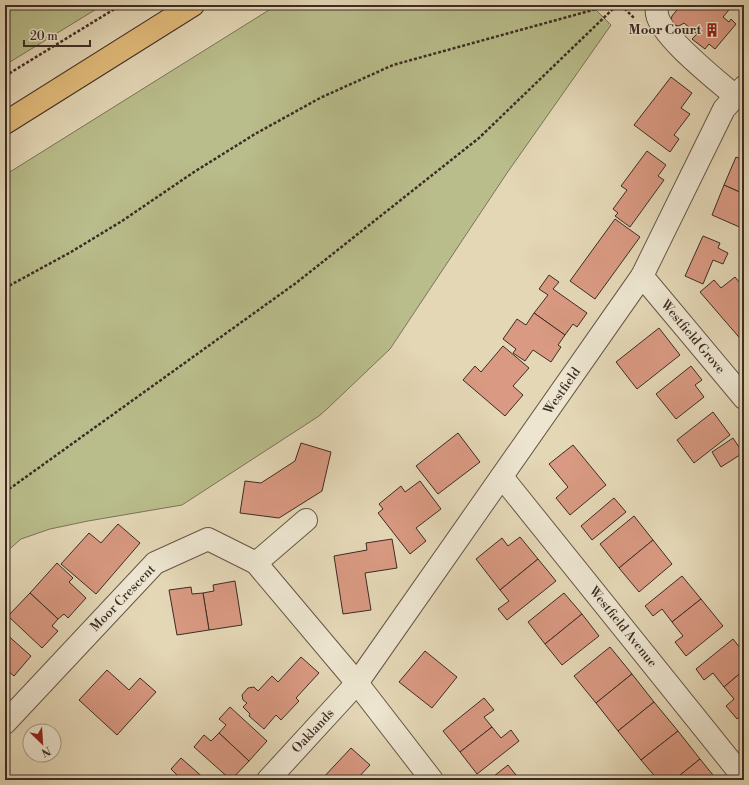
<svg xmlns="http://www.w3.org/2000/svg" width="749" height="785" font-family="'Libre Bodoni',serif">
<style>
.green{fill:#b9bd8b;stroke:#7a7458}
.building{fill:#d99982;stroke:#3c2c24}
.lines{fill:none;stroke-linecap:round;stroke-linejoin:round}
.street-casing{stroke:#665748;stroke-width:24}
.primary-casing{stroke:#3c2c24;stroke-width:24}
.path{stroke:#3c2c24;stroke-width:2.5;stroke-dasharray:3 2;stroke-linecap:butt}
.street{stroke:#ede5d0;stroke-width:22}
.primary{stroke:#e2bc7b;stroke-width:22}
.labels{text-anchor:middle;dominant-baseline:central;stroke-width:3;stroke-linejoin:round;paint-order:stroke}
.poi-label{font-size:13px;font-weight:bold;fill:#3c2c24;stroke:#ede5d0;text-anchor:end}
.street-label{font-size:13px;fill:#3c2c24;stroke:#ede5d0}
</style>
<rect width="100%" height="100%" fill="#e4d7b6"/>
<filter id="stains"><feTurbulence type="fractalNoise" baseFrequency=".005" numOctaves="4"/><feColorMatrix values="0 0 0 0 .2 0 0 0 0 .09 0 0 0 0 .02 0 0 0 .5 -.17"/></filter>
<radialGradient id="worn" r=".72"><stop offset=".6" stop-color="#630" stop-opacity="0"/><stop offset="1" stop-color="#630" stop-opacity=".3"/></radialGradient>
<g class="green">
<polygon points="5,5 103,5 5,65"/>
<polygon points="277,5 591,5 611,25 507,173 390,349 328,408 319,416 182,505 88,521 50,529 21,539 5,553 5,175"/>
</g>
<g class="building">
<polygon points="681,5 733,5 723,17 729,22 731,19 736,24 715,49 709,44 705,49 692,39 697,34 684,23 679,26 674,25 671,20 672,16"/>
<polygon points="671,77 692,93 681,108 690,114 674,135 679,139 670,152 634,125"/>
<polygon points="647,151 666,165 658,176 664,180 630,227 615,216 618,213 613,209 627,190 621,186"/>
<polygon points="736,157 744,160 744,194 724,185"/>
<polygon points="724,185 744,194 744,229 712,215"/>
<polygon points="615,219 640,237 595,299 570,281"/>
<polygon points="703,236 720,243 718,248 728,253 723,264 713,260 703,284 685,276"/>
<polygon points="549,275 559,282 553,289 587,313 577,327 573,324 565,335 534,313 548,295 539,289"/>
<polygon points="735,277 744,288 744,343 700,292 714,280 721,288"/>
<polygon points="534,313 565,335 558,345 561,347 551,362 533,350 525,361 513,353 516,349 503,339 517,319 526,325"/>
<polygon points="659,328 680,355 637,389 616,362"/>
<polygon points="503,346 529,368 513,386 523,395 505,416 463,380 475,366 481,372"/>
<polygon points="691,366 702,380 695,385 704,397 676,419 656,394"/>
<polygon points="713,412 730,435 694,463 677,440"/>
<polygon points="458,433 480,462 438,494 416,466"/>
<polygon points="733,438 743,453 721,467 712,452"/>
<polygon points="301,443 331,452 322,491 279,518 240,513 245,481 261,483 295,461"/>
<polygon points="573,445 606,485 570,515 556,498 568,487 549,464"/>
<polygon points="420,481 441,509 416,528 426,541 410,554 378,513 383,509 379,504 401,486 405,492"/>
<polygon points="614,498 626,512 592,540 581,526"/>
<polygon points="634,516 653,540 619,568 600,544"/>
<polygon points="118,524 140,543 96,594 61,564 89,533 101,543"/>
<polygon points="520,537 538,559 500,590 476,559 502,538 508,546"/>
<polygon points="392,539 397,568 365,573 371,610 343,614 334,556 367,550 366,543"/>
<polygon points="653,540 672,564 639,592 619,568"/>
<polygon points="538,559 556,581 507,620 498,609 509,601 500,590"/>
<polygon points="57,563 73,578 69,582 86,598 68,618 64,614 58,619 30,593"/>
<polygon points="682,576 701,599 672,622 662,609 653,616 645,606"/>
<polygon points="235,581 242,625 209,630 203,593 214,591 213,585"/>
<polygon points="191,587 192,594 203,593 209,630 177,635 169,590"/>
<polygon points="30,593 58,619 52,626 58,631 42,648 8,616"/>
<polygon points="564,593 582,614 545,644 528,622"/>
<polygon points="701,599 723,626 686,656 675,642 683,636 672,622"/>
<polygon points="582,614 599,636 562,665 545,644"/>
<polygon points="5,633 31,656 14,676 8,671 5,675"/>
<polygon points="733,639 744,653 744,670 724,687 713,673 704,680 696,669"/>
<polygon points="610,647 632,674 596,703 574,676"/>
<polygon points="425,651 457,677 432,708 399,682"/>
<polygon points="301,657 319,673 296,698 299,701 281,720 276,715 264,729 249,716 250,714 243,707 247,703 243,700 242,695 248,688 254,687 258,691 272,676 278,682"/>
<polygon points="107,670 129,690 140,678 156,692 117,735 79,700"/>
<polygon points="744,670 744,713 737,719 726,706 734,699 724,687"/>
<polygon points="632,674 654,702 618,731 596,703"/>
<polygon points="484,698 494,710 484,717 492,727 460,752 443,731"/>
<polygon points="654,702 678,731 641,760 618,731"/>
<polygon points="230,707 267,741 249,761 219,733 226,725 219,719"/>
<polygon points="492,727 501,738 511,730 519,741 477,774 460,752"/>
<polygon points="678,731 700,759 674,780 658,780 641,760"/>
<polygon points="219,733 249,761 231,780 194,747 204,735 211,741"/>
<polygon points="351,748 370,765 356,780 321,780"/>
<polygon points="181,758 206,780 174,780 178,776 171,769"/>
<polygon points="700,759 717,780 674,780"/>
<polygon points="508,765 520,780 489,780"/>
</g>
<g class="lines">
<defs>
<g id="street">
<path d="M657 5C657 8 656 12 657 14 660 36 718 81 735 96"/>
<polyline points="642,276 744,398"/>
<polyline points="502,477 744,778"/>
<polyline points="256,563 306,520"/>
<polyline points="5,723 155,563 208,539 256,563 357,683 432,780"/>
<polyline points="268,780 357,683 642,276 724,109 744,87"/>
</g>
<polyline id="primary" points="5,123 193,5"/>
</defs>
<use href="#street" class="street-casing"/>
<use href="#primary" class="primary-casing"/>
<g class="path">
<polyline points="621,5 635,19"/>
<polyline points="5,9 12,5"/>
<polyline points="5,76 121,5"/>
<polyline points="5,288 71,252 122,221 194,172 255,134 320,98 393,65 611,5"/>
<polyline points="5,492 296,283 479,138 617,5"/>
</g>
<use href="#street" class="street"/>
<use href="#primary" class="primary"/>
</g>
<defs>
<symbol id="building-bare" viewBox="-9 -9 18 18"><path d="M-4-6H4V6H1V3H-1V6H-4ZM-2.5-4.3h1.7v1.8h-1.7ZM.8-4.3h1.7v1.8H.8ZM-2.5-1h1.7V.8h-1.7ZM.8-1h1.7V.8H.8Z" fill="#8f2418" stroke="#ede5d0" stroke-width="2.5" paint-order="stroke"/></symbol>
</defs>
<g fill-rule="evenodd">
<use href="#building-bare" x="702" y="20" width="20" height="20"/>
</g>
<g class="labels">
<g class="poi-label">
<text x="701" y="30">Moor Court</text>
</g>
<g class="street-label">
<text transform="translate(693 337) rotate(50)">Westfield Grove</text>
<text transform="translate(562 391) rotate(-55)">Westfield</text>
<text transform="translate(123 598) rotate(-46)">Moor Crescent</text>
<text transform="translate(623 627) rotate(51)">Westfield Avenue</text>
<text transform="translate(313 731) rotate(-47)">Oaklands</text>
</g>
</g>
<rect width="749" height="785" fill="none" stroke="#e4d7b6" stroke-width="20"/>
<rect x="6" y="6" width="737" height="773" fill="none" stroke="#3c2c24" stroke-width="2"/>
<rect x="10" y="10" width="729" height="765" fill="none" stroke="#3c2c24"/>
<g transform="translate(42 743) rotate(155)"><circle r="19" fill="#ede5d0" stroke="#a69b8b"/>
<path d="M0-3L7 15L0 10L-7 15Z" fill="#8f2418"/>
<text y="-6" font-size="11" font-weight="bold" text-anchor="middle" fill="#3c2c24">N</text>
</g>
<path d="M24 40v6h66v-6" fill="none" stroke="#3c2c24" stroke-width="2"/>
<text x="30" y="40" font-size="12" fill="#3c2c24" stroke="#ede5d0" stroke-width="3" paint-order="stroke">20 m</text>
<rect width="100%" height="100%" filter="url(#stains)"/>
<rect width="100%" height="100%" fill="url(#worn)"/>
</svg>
